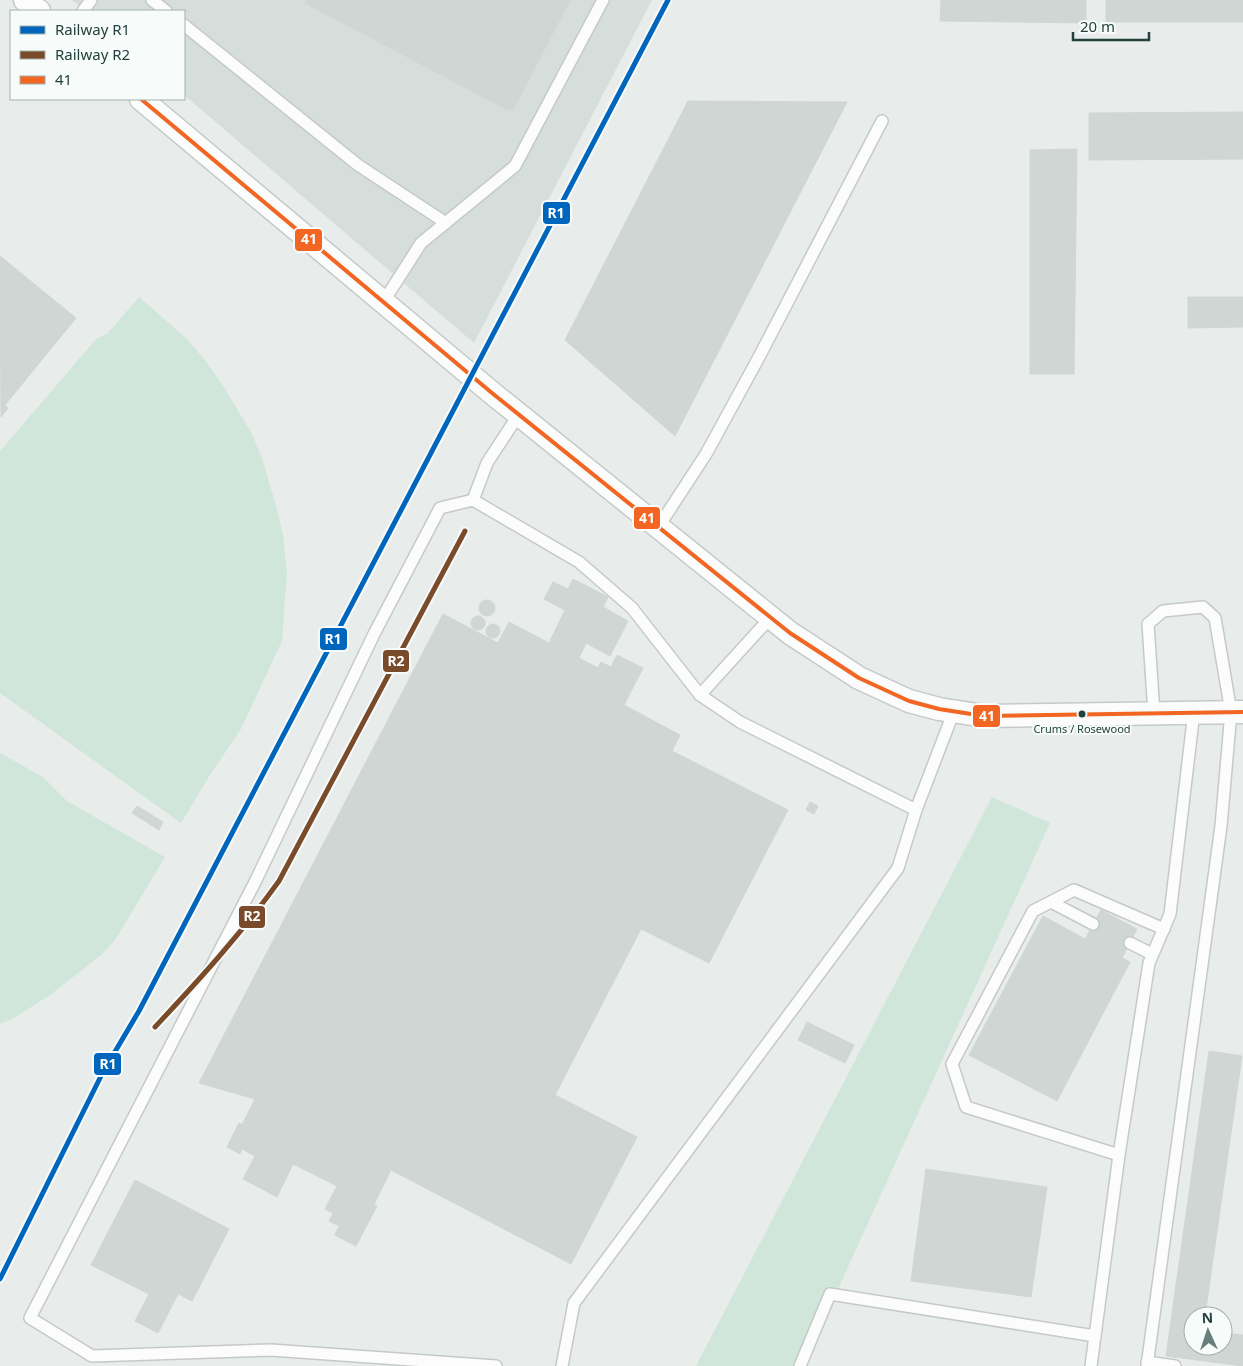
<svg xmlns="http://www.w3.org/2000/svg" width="1243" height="1366" font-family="'Noto Sans',sans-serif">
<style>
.built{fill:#d6dedb}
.green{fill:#d1e6da}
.building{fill:#cfd6d4;stroke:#d0d6d4}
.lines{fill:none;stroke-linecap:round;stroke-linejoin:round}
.service-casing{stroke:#c5cac8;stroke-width:14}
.minor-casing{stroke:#c5cac8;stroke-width:25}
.service{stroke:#fcfcfc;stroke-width:11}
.minor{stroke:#fcfcfc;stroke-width:22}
.bus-1-casing{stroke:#f7fbf9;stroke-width:8}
.bus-1{stroke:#f26522;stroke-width:4}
.rail-1-casing{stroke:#f7fbf9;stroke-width:9}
.rail-2-casing{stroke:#f7fbf9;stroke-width:9}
.rail-1{stroke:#0065bd;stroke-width:5}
.rail-2{stroke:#7a4b2a;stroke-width:5}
.bus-dot{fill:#23423e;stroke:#f7fbf9;stroke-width:2}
.labels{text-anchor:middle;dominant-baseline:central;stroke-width:4;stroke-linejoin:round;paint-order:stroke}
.bus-label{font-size:11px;fill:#23423e;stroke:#f7fbf9}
.line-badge{stroke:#f7fbf9;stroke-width:2}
.badge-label{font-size:14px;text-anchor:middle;font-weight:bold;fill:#fff}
</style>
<rect width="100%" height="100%" fill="#e8edeb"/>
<polygon class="built" points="72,0 652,0 474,343 184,95 184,11 85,11"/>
<g class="green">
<polygon points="139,297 185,337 205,360 222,384 252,434 262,458 277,509 283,535 287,572 282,641 241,729 210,775 181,823 0,693 0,451 96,339 107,334"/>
<polygon points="0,753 43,777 67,801 165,857 115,940 100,956 50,995 14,1018 0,1024"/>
<polygon points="992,797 1050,823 803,1366 696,1366"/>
</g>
<g class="building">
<polygon points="306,0 570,0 513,110 506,109 305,3"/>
<polygon points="941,0 1086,0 1086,23 940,21"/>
<rect x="1106" y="0" width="137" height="22"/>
<polygon points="688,101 847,102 675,436 565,340"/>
<polygon points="1243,112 1243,159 1089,160 1089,113"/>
<polygon points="1077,149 1074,374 1030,374 1030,150"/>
<polygon points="0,256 76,318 5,405 8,408 1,417"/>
<polygon points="1188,297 1243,297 1243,327 1188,328"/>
<polygon points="573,579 608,597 603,607 628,621 610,656 586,643 579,658 598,668 601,662 611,667 617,655 643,668 624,705 680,735 672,751 788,810 709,963 641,929 555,1095 637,1137 571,1264 391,1170 374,1204 377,1206 356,1246 335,1235 339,1226 329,1221 333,1213 325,1209 337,1186 293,1164 277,1197 243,1179 255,1156 242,1149 240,1154 227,1147 239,1123 242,1125 255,1099 199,1083 443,614 498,643 509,622 549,643 565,610 544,599 553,582 568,589"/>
<circle cx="487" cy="608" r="8"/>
<circle cx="478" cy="623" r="7"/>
<circle cx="493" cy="631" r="7"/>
<polygon points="810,802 818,806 814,814 806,810"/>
<polygon points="137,806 163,822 159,830 132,813"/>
<polygon points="1101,910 1137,929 1122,958 1130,962 1057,1101 969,1055 1043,916 1085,939"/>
<polygon points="807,1022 854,1045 845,1063 798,1040"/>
<polygon points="1209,1051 1242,1056 1205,1316 1193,1316 1193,1346 1223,1346 1223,1333 1243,1335 1243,1366 1166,1356"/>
<polygon points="926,1169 1047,1187 1031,1297 911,1281"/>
<polygon points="135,1180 229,1229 192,1301 178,1294 158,1333 135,1321 149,1294 91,1265"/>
</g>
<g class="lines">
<defs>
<g id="service">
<polyline points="152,0 166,11"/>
<polyline points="83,11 91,0"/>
<polyline points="184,25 358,165 446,223"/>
<polyline points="384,301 421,243 515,166 603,0"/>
<polyline points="473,500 487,463 519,414"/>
<polyline points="659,526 706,454 759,357 882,121"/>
<polyline points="771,617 700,695 740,722 916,810"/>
<polyline points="1051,902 1093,924"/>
<polyline points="1130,943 1152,954"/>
<polyline points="1119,1155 966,1107 952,1064 1033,911 1074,890 1164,929"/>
<polyline points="1147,1362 1175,1366"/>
<polyline points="496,1366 271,1350 92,1356 30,1318 255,882 374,634 440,508 473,500 579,562 632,608 700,695"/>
<polyline points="562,1366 574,1303 898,868 916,810 954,711"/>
<polyline points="800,1366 830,1294 1095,1336"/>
<polyline points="1091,1366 1119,1155 1149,963 1170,914 1194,712"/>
<polyline points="1147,1366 1221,826 1231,712 1215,618 1203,607 1163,611 1148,624 1154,713"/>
</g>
<g id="minor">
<polyline points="25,0 39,11"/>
<polyline points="141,99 492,393 790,633 859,678 909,701 939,709 984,716 1243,712"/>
</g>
</defs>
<use href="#service" class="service-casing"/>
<use href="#minor" class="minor-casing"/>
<use href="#service" class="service"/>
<use href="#minor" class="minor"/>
<defs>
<polyline id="bus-1" points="141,99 492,393 790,633 859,678 909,701 939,709 984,716 1243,712"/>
</defs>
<use href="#bus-1" class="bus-1-casing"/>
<use href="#bus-1" class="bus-1"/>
<defs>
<polyline id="rail-1" points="0,1279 103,1072 139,1011 668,0"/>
<path id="rail-2" d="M155 1027C199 980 241 934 279 881L465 531"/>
</defs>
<use href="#rail-1" class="rail-1-casing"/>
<use href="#rail-2" class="rail-2-casing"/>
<use href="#rail-1" class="rail-1"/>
<use href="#rail-2" class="rail-2"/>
</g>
<circle class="bus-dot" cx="1082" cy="714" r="4.5"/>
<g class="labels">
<g class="bus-label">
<text x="1082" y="728">Crums / Rosewood</text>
</g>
</g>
<g class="line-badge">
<rect x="542" y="201" width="29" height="24" rx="5" fill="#0065bd"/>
<rect x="294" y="228" width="29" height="24" rx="5" fill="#f26522"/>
<rect x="633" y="506" width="28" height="24" rx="5" fill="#f26522"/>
<rect x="319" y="627" width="29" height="24" rx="5" fill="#0065bd"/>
<rect x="382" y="649" width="28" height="24" rx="5" fill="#7a4b2a"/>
<rect x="972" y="704" width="29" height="24" rx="5" fill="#f26522"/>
<rect x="238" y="905" width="28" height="24" rx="5" fill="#7a4b2a"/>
<rect x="93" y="1052" width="29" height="24" rx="5" fill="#0065bd"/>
</g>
<g class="badge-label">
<text x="556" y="218">R1</text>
<text x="309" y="244">41</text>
<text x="647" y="523">41</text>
<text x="333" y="644">R1</text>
<text x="396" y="666">R2</text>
<text x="987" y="721">41</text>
<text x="252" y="921">R2</text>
<text x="108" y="1069">R1</text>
</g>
<rect x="10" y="10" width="175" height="90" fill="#f7fbf9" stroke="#a2b1ae"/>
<rect x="20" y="26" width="25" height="8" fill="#0065bd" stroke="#a2b1ae"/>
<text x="55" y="35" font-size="15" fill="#23423e">Railway R1</text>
<rect x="20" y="51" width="25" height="8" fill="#7a4b2a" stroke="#a2b1ae"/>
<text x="55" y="60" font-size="15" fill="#23423e">Railway R2</text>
<rect x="20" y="76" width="25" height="8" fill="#f26522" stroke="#a2b1ae"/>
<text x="55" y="85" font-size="15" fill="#23423e">41</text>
<g transform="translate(1208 1331) rotate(357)"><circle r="24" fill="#f7fbf9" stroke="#a2b1ae"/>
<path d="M0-4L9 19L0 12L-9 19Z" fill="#687e7b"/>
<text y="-8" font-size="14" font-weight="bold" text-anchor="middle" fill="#23423e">N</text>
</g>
<path d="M1073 32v8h76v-8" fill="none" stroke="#23423e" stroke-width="2.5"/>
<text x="1080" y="32" font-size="15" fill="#23423e" stroke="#f7fbf9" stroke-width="4" paint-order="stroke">20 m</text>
</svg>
